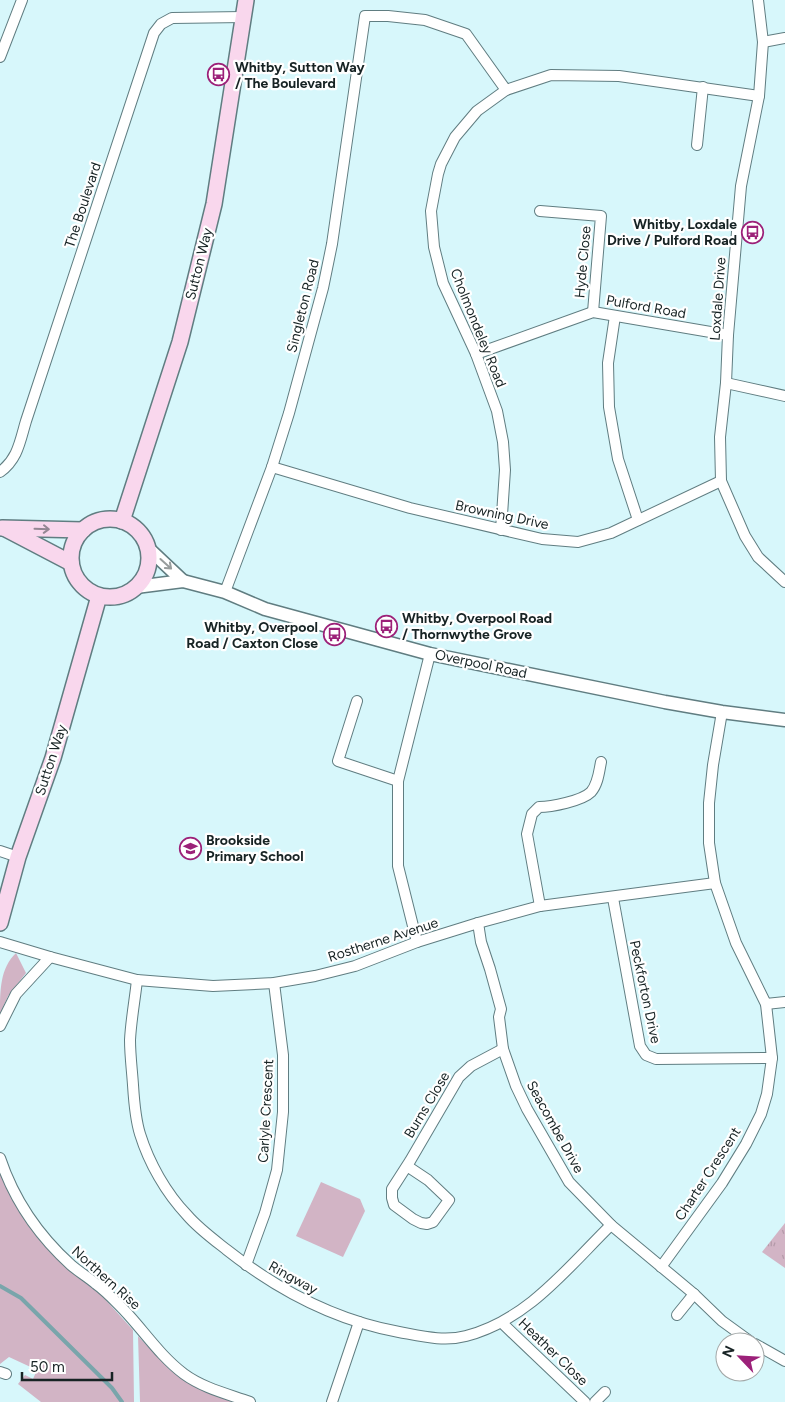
<svg xmlns="http://www.w3.org/2000/svg" width="785" height="1402" font-family="Figtree,sans-serif">
<style>
.green{fill:#d2b4c5}
.park{fill:url(#park-tufts)}
.lines{fill:none;stroke-linecap:round;stroke-linejoin:round}
.stream{stroke:#79a5ab;stroke-width:4}
.minor-casing{stroke:#607d81;stroke-width:12}
.tertiary-casing{stroke:#607d81;stroke-width:15}
.secondary-casing{stroke:#607d81;stroke-width:18}
.minor{stroke:#fff;stroke-width:10}
.tertiary{stroke:#fff;stroke-width:12}
.secondary{stroke:#f9d7ed;stroke-width:15}
.oneway{stroke:#938693}
.oneway2{stroke:#979c9c}
.labels{text-anchor:middle;dominant-baseline:central;stroke-width:4.5;stroke-linejoin:round;paint-order:stroke}
.poi-label{font-size:14px;font-weight:bold;fill:#172324;stroke:#fff;text-anchor:start}
.street-label{font-size:14px;fill:#172324;stroke:#fff}
</style>
<defs>
<pattern id="park-tufts" width="24" height="20" patternUnits="userSpaceOnUse" patternTransform="scale(1.25)"><rect width="24" height="20" fill="#d2b4c5"/><path d="M3 7l-1-3M5 7V3M7 7l1-3M15 17l-1-3M17 17v-4M19 17l1-3" fill="none" stroke="#b49aa9"/></pattern>
</defs>
<rect width="100%" height="100%" fill="#d7f7fb"/>
<g class="green">
<path d="M16 953 26 973 8 996 0 1014C0 991 0 968 16 953Z"/>
<polygon points="0,1170 7,1189 21,1214 50,1252 103,1297 133,1330 134,1402 41,1402 18,1384 25,1375 33,1379 37,1370 9,1357 0,1364"/>
<polygon points="321,1182 360,1199 365,1211 343,1257 296,1236"/>
<polygon points="138,1336 170,1370 200,1388 235,1402 140,1402"/>
</g>
<polygon class="park" points="785,1223 785,1268 762,1252"/>
<g class="lines">
<polyline class="stream" points="0,1286 21,1298 112,1388 122,1402"/>
<defs>
<g id="minor">
<polyline points="758,0 763,42 759,96 741,186 728,335 726,383 720,437 721,481 745,536 758,557 785,582"/>
<polyline points="763,42 785,38"/>
<polyline points="0,57 22,0"/>
<polyline points="697,145 703,87"/>
<polyline points="540,211 601,216 593,312"/>
<polyline points="615,316 608,363 609,407 618,459 638,520"/>
<polyline points="476,354 593,312 728,335"/>
<polyline points="726,383 785,396"/>
<polyline points="272,467 410,508 542,539 578,542 611,533 721,481"/>
<path d="M0 472C18 459 20 441 26 421L154 33 161 24 172 18 244 17"/>
<polyline points="501,530 505,470 503,442 497,411 476,354 443,283 434,247 431,211 438,174 441,164 455,137 477,111 506,90 551,75 619,76 759,96"/>
<polyline points="225,592 272,467 289,413 323,288 332,244 365,16 388,16 425,20 466,34 506,90"/>
<polyline points="357,701 338,761 398,781"/>
<polyline points="0,851 18,857"/>
<polyline points="613,898 640,1046 646,1055 656,1059 772,1058"/>
<path d="M540 906 527 834 532 814 539 807C551 807 582 801 591 792 598 784 599 772 601 762"/>
<polyline points="478,923 481,942 490,969 501,1009 499,1017 503,1049 516,1086 527,1109 569,1182 611,1225 694,1294 722,1321 751,1342"/>
<polyline points="0,942 50,957 137,980 213,986 274,983 315,976 355,966 417,942 478,923 540,906 715,883"/>
<polyline points="417,942 398,866 398,781 430,654"/>
<path d="M137 980C135 999 131 1020 130 1040 130 1055 132 1070 133 1085 134 1101 135 1118 140 1134 149 1163 166 1193 187 1215 198 1228 213 1239 227 1250 279 1291 334 1320 399 1332 421 1336 444 1342 466 1336 528 1320 568 1267 611 1225"/>
<polyline points="766,1004 785,1002"/>
<polyline points="0,1026 16,994 50,957"/>
<path d="M0 1158C14 1200 39 1236 71 1265 79 1272 88 1277 96 1284 106 1291 115 1301 124 1310 144 1331 160 1356 184 1374 203 1388 228 1394 250 1402"/>
<polyline points="407,1166 428,1180 449,1200 433,1222 427,1224 421,1223 413,1219 394,1205 392,1198 392,1189 410,1161 459,1077 471,1066 503,1049"/>
<polyline points="246,1265 265,1213 277,1170 283,1112 283,1055 274,983"/>
<polyline points="661,1267 722,1183 746,1144 761,1114 767,1094 772,1058 766,1004 736,943 715,883 709,843 709,803 713,765 722,712"/>
<polyline points="677,1315 694,1294"/>
<polyline points="502,1323 585,1402"/>
<polyline points="755,1344 785,1361"/>
<polyline points="0,1372 6,1374"/>
<polyline points="332,1402 359,1322"/>
<polyline points="595,1402 605,1392"/>
</g>
<g id="tertiary">
<polyline points="148,548 183,581"/>
<polyline points="136,587 183,581 225,592 265,609 430,654 665,702 722,712 785,720"/>
</g>
<g id="secondary">
<circle cx="110" cy="558" r="39"/>
<polyline points="122,521 180,342 214,204 246,0"/>
<polyline points="2,528 83,530"/>
<polyline points="6,529 71,563"/>
<polyline points="0,923 18,857 53,758 99,596"/>
</g>
</defs>
<use href="#minor" class="minor-casing"/>
<use href="#tertiary" class="tertiary-casing"/>
<use href="#secondary" class="secondary-casing"/>
<use href="#minor" class="minor"/>
<use href="#tertiary" class="tertiary"/>
<use href="#secondary" class="secondary"/>
</g>
<defs><path id="oneway-shaft" d="M-6 0H5M1.5-3L5.5 0L1.5 3" fill="none" stroke-width="1.6" stroke-linecap="round" stroke-linejoin="round" transform="scale(1.25)"/></defs>
<use class="oneway" href="#oneway-shaft" transform="translate(42 529) rotate(2)"/>
<use class="oneway2" href="#oneway-shaft" transform="translate(166 564) rotate(42)"/>
<defs>
<symbol id="bus-ring" viewBox="-11 -11 22 22"><circle r="9.5" fill="#fff" stroke="#9c2179" stroke-width="1.5"/><path d="M-5-6H5V4H4V6H2V4H-2V6H-4V4H-5ZM-3.5-4V0h7V-4ZM-3.5 1.2v1.5H-2V1.2ZM2 1.2v1.5H3.5V1.2Z" fill="#9c2179"/></symbol>
<symbol id="school-ring" viewBox="-11 -11 22 22"><circle r="9.5" fill="#fff" stroke="#9c2179" stroke-width="1.5"/><path d="M0-5L7-2L0 1L-7-2ZM-4 1L0 2.5L4 1V4Q0 6-4 4Z" fill="#9c2179"/></symbol>
</defs>
<g fill-rule="evenodd">
<use href="#bus-ring" x="206" y="62" width="25" height="25"/>
<use href="#bus-ring" x="740" y="220" width="25" height="25"/>
<use href="#bus-ring" x="374" y="614" width="25" height="25"/>
<use href="#bus-ring" x="322" y="622" width="25" height="25"/>
<use href="#school-ring" x="178" y="836" width="25" height="25"/>
</g>
<g class="labels">
<g class="poi-label">
<text x="235" y="67">Whitby, Sutton Way<tspan x="235" dy="16">/ The Boulevard</tspan></text>
<text x="737" y="224" text-anchor="end">Whitby, Loxdale<tspan x="737" dy="16">Drive / Pulford Road</tspan></text>
<text x="402" y="618">Whitby, Overpool Road<tspan x="402" dy="16">/ Thornwythe Grove</tspan></text>
<text x="318" y="627" text-anchor="end">Whitby, Overpool<tspan x="318" dy="16">Road / Caxton Close</tspan></text>
<text x="206" y="840">Brookside<tspan x="206" dy="16">Primary School</tspan></text>
</g>
<g class="street-label">
<text transform="translate(83 205) rotate(-72)">The Boulevard</text>
<text transform="translate(583 262) rotate(-85)">Hyde Close</text>
<text transform="translate(199 264) rotate(-76)">Sutton Way</text>
<text transform="translate(718 299) rotate(-86)">Loxdale Drive</text>
<text transform="translate(303 306) rotate(-76)">Singleton Road</text>
<text transform="translate(646 307) rotate(10)">Pulford Road</text>
<text transform="translate(478 328) rotate(68)">Cholmondeley Road</text>
<text transform="translate(502 515) rotate(12)">Browning Drive</text>
<text transform="translate(481 664) rotate(12)">Overpool Road</text>
<text transform="translate(51 760) rotate(-72)">Sutton Way</text>
<text transform="translate(383 940) rotate(-18)">Rostherne Avenue</text>
<text transform="translate(645 992) rotate(78)">Peckforton Drive</text>
<text transform="translate(427 1105) rotate(-59)">Burns Close</text>
<text transform="translate(266 1111) rotate(-87)">Carlyle Crescent</text>
<text transform="translate(555 1127) rotate(61)">Seacombe Drive</text>
<text transform="translate(708 1174) rotate(-57)">Charter Crescent</text>
<text transform="translate(106 1278) rotate(42)">Northern Rise</text>
<text transform="translate(293 1278) rotate(29)">Ringway</text>
<text transform="translate(553 1352) rotate(44)">Heather Close</text>
</g>
</g>
<g transform="translate(740 1357) rotate(295)"><circle r="24" fill="#ffffff" stroke="#a2a7a7"/>
<path d="M0-4L9 19L0 12L-9 19Z" fill="#9c2179"/>
<text y="-8" font-size="14" font-weight="bold" text-anchor="middle" fill="#172324">N</text>
</g>
<path d="M22 1372v8h90v-8" fill="none" stroke="#172324" stroke-width="2.5"/>
<text x="30" y="1372" font-size="15" fill="#172324" stroke="#ffffff" stroke-width="4" paint-order="stroke">50 m</text>
</svg>
